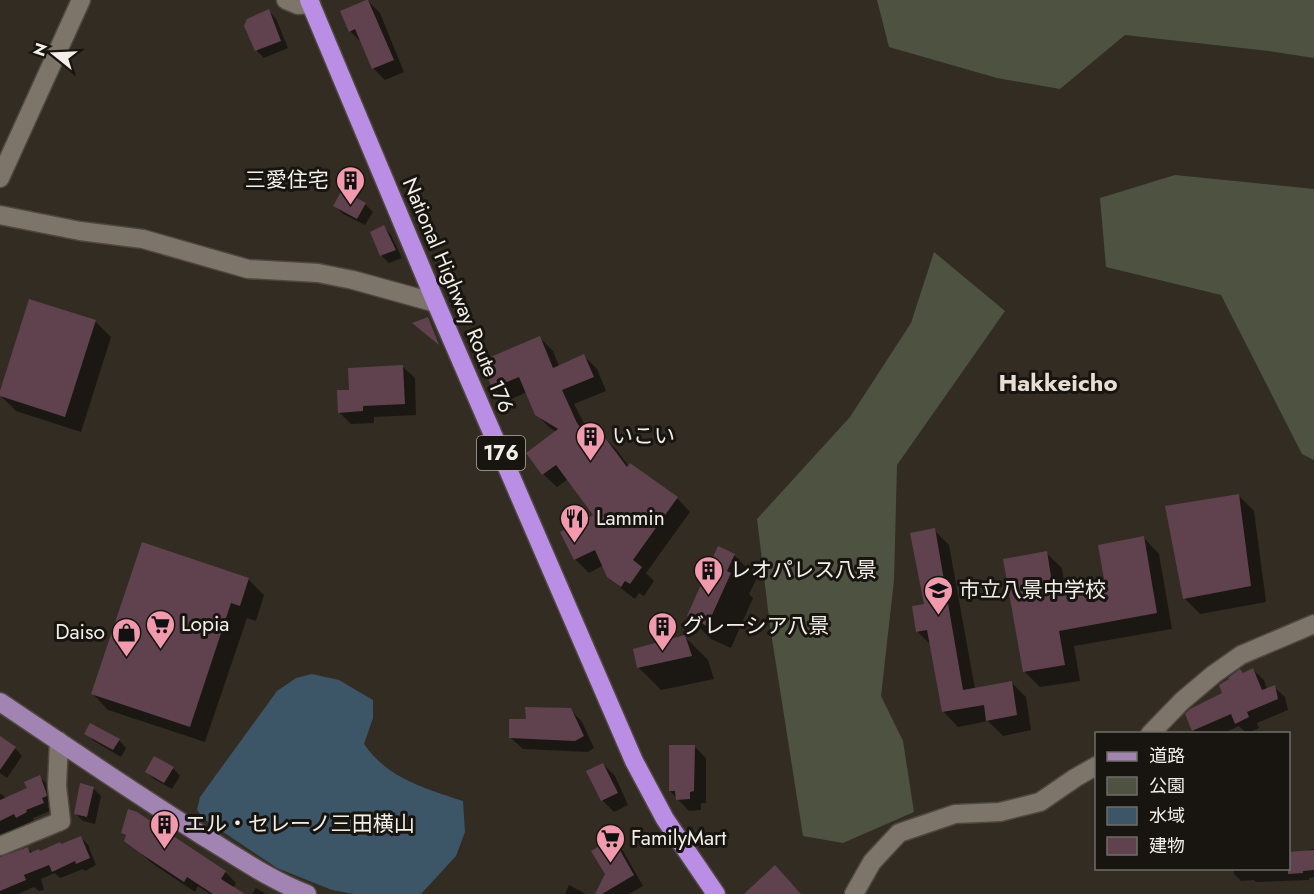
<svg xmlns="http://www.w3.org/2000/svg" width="1314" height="894" font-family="Jost,'Noto Sans JP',sans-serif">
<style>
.green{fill:#4e5241}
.water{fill:#3c5567}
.shadow{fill:#0007}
.building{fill:#5f424d}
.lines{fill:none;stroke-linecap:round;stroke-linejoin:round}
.minor-casing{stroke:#4f4841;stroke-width:21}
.major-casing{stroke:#4f4841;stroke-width:21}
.highway-casing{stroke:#4f4841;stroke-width:21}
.minor{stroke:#7d756a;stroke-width:18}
.major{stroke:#a284b3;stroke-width:18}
.highway{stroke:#ba8ee4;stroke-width:18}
.labels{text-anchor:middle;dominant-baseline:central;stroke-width:6;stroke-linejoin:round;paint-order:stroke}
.shield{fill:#181511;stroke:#b1ada8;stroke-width:1.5}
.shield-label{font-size:20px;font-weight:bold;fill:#f3eee8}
.poi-label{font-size:21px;fill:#f3eee8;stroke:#181511;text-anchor:start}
.street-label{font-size:21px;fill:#f3eee8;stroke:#181511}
.quarter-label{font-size:24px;font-weight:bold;fill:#e8dfd2;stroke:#181511}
</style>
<rect width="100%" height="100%" fill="#332c23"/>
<g class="green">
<polygon points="877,0 1314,0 1314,58 1269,51 1125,35 1060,89 997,78 889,47"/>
<polygon points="1175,175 1314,189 1314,460 1302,454 1221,295 1106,267 1100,198"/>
<polygon points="934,252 1005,311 897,465 894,580 881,696 903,741 914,812 843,843 803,836 770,626 757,519 850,417 911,323"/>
</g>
<path class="water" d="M312 674 339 680 373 700V718L364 744C387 778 426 789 463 801L465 832 456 856 421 894H354L332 890 277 868 204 819 197 810 200 797 277 691 296 678Z"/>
<g class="shadow">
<polygon points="368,1 380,13 404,72 385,80 373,68 362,43 350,31"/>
<polygon points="269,11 276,19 288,48 264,58 257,51 246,26"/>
<polygon points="343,192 366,205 373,212 365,225 343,214 335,206"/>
<polygon points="384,227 391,235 402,258 389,263 381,255"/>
<polygon points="95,321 111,337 81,432 16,411 0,395"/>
<polygon points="540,338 553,351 559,366 584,356 597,369 606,391 574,404 594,443 603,436 617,450 629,467 677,498 690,512 646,573 654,581 644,596 639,593 635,599 623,590 609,576 604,565 589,573 575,559 595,516 568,479 557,487 543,474 557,432 550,428 536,414 527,392 507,401 494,387"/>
<polygon points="403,367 415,378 416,415 374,417 374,423 351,424 339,412 351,391"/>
<polygon points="1238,495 1254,511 1266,602 1200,614 1184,598"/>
<polygon points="934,530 949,545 975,689 1011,682 1026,697 1031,730 1003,736 988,721 958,727 943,711 932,646 917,631 926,605"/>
<polygon points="1144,538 1159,554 1172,629 1074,646 1080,681 1040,687 1024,671 1046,553 1062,568 1065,588 1105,580"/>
<polygon points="734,555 757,578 749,594 753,598 731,648 711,639 688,616"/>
<polygon points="248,579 264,595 256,621 247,618 205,742 108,710 93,694"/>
<polygon points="685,637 708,660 714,679 661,690 638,667"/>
<polygon points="1253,670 1264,680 1267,689 1274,687 1285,697 1288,710 1257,723 1259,728 1247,734 1239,726 1221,734 1196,734 1193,730 1224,694 1244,675"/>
<polygon points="570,709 582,722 594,748 588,752 523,749 511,738 528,720"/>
<polygon points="86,733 119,740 126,748 121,757 94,741"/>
<polygon points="0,738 15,748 22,756 7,778 0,773"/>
<polygon points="694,746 706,758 706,803 701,803 701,810 689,811 670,791"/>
<polygon points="603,764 615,776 628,805 614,812 602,800"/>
<polygon points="173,768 180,776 172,789 154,779 147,772"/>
<polygon points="39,777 47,784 54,804 48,806 50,811 33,818 34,820 1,836 0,839 0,794 1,794 7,799 29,788"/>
<polygon points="93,788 101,796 95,824 83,821 76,814"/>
<polygon points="137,813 225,872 236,883 233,888 242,894 210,894 198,886 195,892 153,864 126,841 127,837 123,832"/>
<polygon points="81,837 88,845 96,865 85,871 83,869 60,878 55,873 41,879 44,890 39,891 34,887 18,894 0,894 0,862 28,848 33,854 40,852 62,846"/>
<polygon points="612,840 623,851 643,886 629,894 597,894 606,874"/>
<polygon points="1314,849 1314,877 1309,878 1309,880 1256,882 1254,880 1241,881 1234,874 1233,868 1288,868 1308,852 1307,850"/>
<polygon points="569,885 586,894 565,894"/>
<polygon points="256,888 266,894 252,894"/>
</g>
<g class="building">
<polygon points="366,0 368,0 394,60 372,69 355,29 349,32 340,11"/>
<polygon points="269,9 281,41 255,51 244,26 247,19"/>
<polygon points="342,190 366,203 357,219 333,206"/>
<polygon points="384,225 396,250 380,256 370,232"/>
<polygon points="29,299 96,320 65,417 0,396 0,391"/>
<polygon points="428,317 439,345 412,323"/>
<polygon points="540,336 553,368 584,354 594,377 562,390 577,423 591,443 603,435 627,467 630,463 678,497 633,560 642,567 630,584 625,581 621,587 607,577 595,550 574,560 560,532 593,515 556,465 542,475 526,453 558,429 535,415 519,377 492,388 481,361"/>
<polygon points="403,365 405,404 363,406 363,411 338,413 337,390 349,390 348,368"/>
<polygon points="1239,494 1251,586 1183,599 1165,506"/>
<polygon points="935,528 963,690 1012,681 1017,715 986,721 984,705 942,712 927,630 916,632 912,606 924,604 910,533"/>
<polygon points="1144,536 1157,613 1059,631 1065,665 1023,672 1003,559 1047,551 1053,589 1104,579 1098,545"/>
<polygon points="142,542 249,578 240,606 231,603 190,727 91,694"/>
<polygon points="718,546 735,554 727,571 731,573 707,626 687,616"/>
<polygon points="685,635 692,656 637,668 633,649"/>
<polygon points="1253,668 1262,690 1275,685 1278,699 1247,712 1249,717 1235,724 1231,714 1192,731 1185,714 1190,709 1222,693 1219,685 1229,679 1228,678 1240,669 1243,673"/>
<polygon points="525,707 571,708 584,736 575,741 509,738 509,719 526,719"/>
<polygon points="90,723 120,739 113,750 84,734"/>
<polygon points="0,736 16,747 0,770"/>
<polygon points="669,745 695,745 694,791 690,792 690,799 676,800 675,791 669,791"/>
<polygon points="154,756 174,767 164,783 145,772"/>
<polygon points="603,763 618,793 601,801 586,771"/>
<polygon points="40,775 46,792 47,796 42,798 44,803 26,810 27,812 16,818 14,814 0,821 0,800 27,788 24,782"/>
<polygon points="80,783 94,787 87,817 74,814"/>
<polygon points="128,809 137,812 226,871 221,879 245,894 213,894 187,877 184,882 140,853 124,841 126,835 121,833"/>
<polygon points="81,836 90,858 76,864 75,861 52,872 49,865 24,875 26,880 0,891 0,857 28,847 30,853 39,849 40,851 60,842 61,844"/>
<polygon points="613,838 634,875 602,894 595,894 605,874 591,851"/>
<polygon points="1314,850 1314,870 1303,871 1303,873 1288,874 1288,852"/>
<polygon points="775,865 801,894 744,894"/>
</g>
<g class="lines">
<defs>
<g id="minor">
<polyline points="286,0 298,5 311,4"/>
<polyline points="0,178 81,0"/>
<polyline points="0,215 80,231 143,239 248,269 318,273 353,280 436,303"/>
<polyline points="1150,734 1182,701 1214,674 1241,655 1314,624"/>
<polyline points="0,846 61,821 57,786 59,741"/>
<polyline points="854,894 872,862 899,833 955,814 1000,812 1040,802 1075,778 1096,766"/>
</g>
<path id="major" d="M0 702C67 747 134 793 203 836 236 856 270 880 307 894"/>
<polyline id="highway" points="309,0 436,303 634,761 665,819 716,894"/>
</defs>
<use href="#minor" class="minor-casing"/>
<use href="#major" class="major-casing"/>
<use href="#highway" class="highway-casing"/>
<use href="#minor" class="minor"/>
<use href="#major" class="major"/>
<use href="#highway" class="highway"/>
</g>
<defs>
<symbol id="building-pin" viewBox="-11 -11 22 30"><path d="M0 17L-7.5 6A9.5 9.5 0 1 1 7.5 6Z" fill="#f29aad" stroke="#181511"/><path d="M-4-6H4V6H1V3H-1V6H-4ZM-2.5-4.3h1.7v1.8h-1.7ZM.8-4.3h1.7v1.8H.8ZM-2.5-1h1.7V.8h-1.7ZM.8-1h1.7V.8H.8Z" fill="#111"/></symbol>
<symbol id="restaurant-pin" viewBox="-11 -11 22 30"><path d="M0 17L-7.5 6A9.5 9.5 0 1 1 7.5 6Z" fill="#f29aad" stroke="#181511"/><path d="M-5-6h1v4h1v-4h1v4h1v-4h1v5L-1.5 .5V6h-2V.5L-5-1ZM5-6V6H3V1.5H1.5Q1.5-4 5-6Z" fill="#111"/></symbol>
<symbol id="school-pin" viewBox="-11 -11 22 30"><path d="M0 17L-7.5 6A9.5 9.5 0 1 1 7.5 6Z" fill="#f29aad" stroke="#181511"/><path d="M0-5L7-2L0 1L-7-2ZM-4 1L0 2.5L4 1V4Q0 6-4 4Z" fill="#111"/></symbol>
<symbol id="supermarket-pin" viewBox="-11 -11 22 30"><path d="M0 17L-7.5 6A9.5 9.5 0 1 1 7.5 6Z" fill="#f29aad" stroke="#181511"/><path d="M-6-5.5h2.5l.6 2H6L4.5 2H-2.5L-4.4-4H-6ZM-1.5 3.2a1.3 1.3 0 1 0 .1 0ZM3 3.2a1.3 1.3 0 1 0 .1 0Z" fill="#111"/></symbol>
<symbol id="shop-pin" viewBox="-11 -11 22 30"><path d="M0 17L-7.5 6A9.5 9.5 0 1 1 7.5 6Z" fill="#f29aad" stroke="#181511"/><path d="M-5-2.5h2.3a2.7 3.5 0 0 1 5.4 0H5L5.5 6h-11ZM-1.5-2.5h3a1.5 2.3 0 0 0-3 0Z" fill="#111"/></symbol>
</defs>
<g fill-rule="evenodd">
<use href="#building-pin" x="334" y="164" width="33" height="45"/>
<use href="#building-pin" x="574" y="420" width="33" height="45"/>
<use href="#restaurant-pin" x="558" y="502" width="33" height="45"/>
<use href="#building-pin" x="692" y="554" width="33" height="45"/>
<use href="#school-pin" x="922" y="574" width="33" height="45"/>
<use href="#supermarket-pin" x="144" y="608" width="33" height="45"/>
<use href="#building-pin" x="646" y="610" width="33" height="45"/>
<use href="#shop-pin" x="110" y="616" width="33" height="45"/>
<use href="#building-pin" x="148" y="808" width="33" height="45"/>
<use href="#supermarket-pin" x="594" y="822" width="33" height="45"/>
</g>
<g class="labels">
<rect class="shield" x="477" y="436" width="48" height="34" rx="4.5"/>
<g class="shield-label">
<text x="501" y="453">176</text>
</g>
<g class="poi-label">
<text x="329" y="180" text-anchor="end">三愛住宅</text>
<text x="612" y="436">いこい</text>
<text x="596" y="518">Lammin</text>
<text x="730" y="570">レオパレス八景</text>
<text x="959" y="590">市立八景中学校</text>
<text x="181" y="624">Lopia</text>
<text x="683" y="626">グレーシア八景</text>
<text x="105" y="632" text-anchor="end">Daiso</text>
<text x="185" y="824">エル・セレーノ三田横山</text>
<text x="631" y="838">FamilyMart</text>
</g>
<g class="street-label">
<text transform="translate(458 295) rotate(67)">National Highway Route 176</text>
</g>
<g class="quarter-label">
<text x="1058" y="382">Hakkeicho</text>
</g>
</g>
<rect x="1095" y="732" width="195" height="138" fill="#181511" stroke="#706c67" stroke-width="1.5"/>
<rect x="1107" y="752" width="30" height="9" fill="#a284b3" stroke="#706c67" stroke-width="1.5"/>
<text x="1149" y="762" font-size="18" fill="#f3eee8">道路</text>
<rect x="1107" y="777" width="30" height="18" fill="#4e5241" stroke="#706c67" stroke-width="1.5"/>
<text x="1149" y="792" font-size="18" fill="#f3eee8">公園</text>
<rect x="1107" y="807" width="30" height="18" fill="#3c5567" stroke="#706c67" stroke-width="1.5"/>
<text x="1149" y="822" font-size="18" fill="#f3eee8">水域</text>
<rect x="1107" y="837" width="30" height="18" fill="#5f424d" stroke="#706c67" stroke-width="1.5"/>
<text x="1149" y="852" font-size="18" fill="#f3eee8">建物</text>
<g transform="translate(54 54) rotate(288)" stroke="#181511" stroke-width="4.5" paint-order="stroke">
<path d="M0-4.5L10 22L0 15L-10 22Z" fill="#f3eee8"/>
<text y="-9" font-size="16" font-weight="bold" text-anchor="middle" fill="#f3eee8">N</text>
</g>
</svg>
